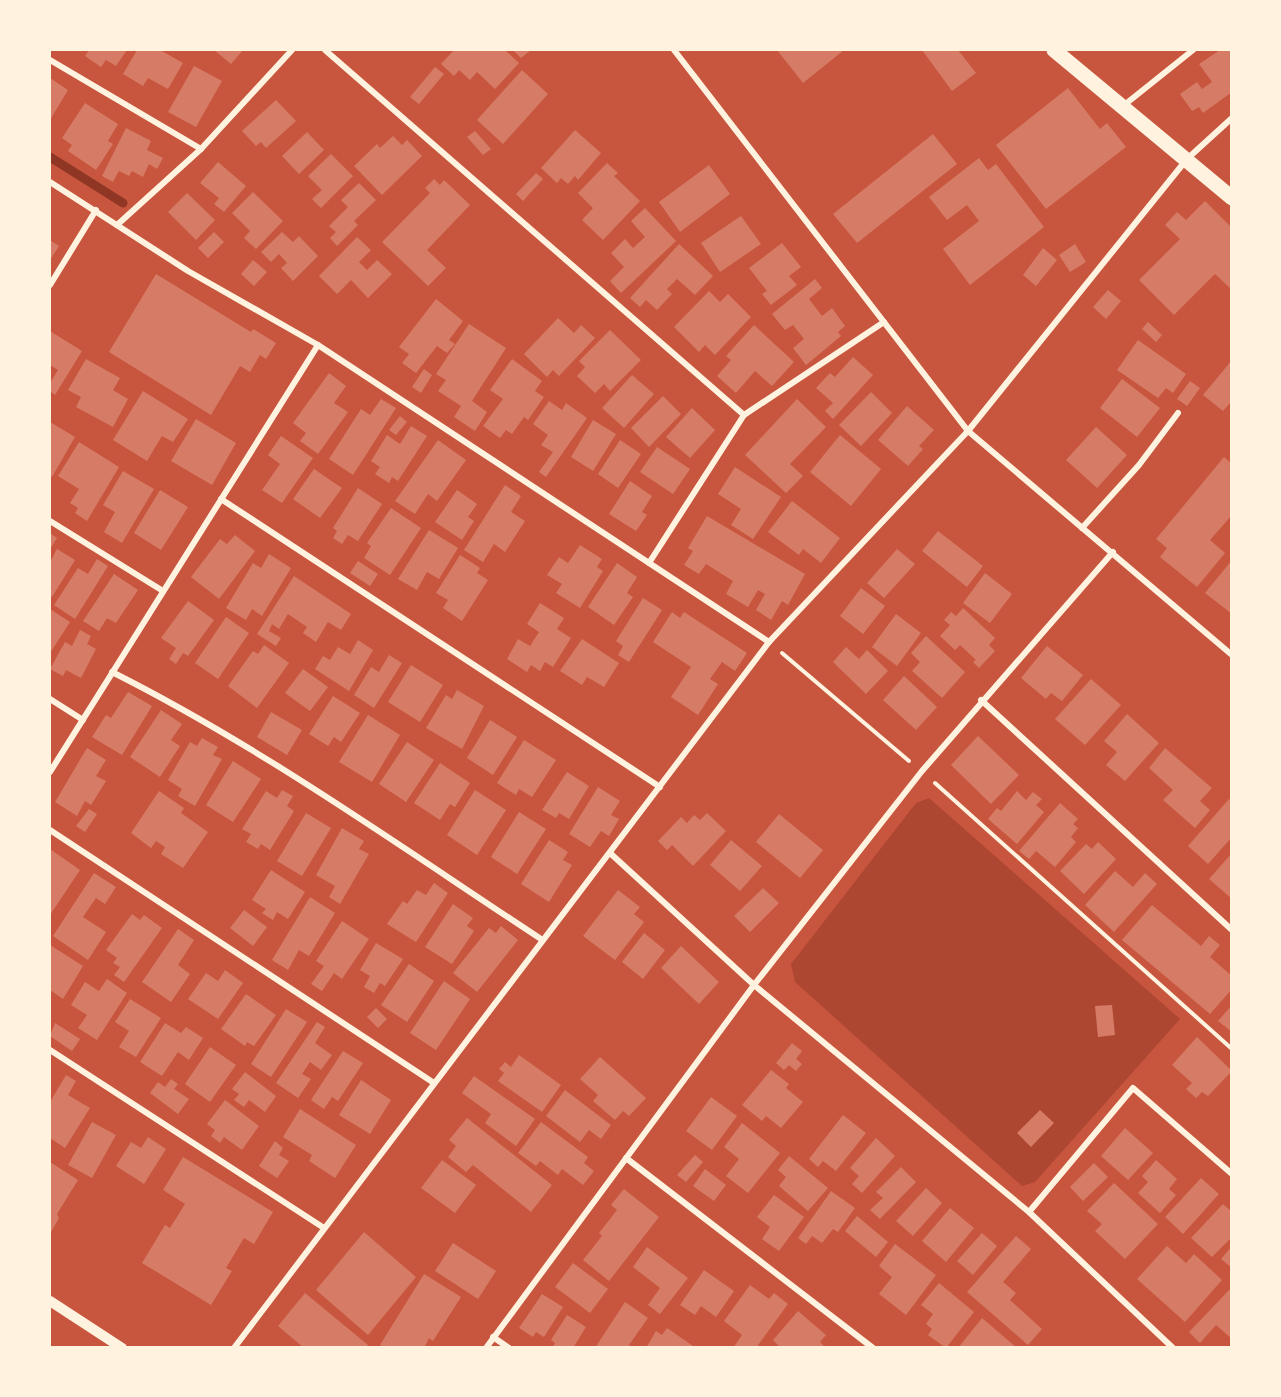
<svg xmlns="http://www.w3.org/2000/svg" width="1281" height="1397" font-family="'Noto Serif',serif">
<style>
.green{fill:#ae4732}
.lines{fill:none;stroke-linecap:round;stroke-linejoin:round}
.stream{stroke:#8f3625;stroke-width:9}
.building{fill:#d67c66}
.path{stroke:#fff3e0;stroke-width:4}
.minor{stroke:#fff3e0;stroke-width:6}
.tertiary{stroke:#fff3e0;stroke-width:10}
.primary{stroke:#fff3e0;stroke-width:15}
</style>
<rect width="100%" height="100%" fill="#c8553d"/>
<polygon class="green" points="929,798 1180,1019 1035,1182 1022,1186 795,982 791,964 916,803"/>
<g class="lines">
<polyline class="stream" points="50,157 123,203"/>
</g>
<g class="building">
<polygon points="89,50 127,50 116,66 106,60 101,67 85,56"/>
<polygon points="137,50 160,50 183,63 168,89 148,78 143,86 123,74"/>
<polygon points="214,50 243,50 231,64"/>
<polygon points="454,50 505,50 519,63 495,89 477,72 470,80 459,70 454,76 441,64"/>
<polygon points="513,50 531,50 521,58"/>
<polygon points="777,50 844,50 803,83"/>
<polygon points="922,50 958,50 976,73 952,91"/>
<polygon points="1220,50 1232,50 1232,92 1203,113 1199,107 1192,111 1180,94 1197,82 1202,89 1212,82 1199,64"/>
<polygon points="194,66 222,81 196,127 168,112"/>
<polygon points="435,67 444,74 419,104 410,97"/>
<polygon points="522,70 548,94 503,144 477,120"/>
<polygon points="50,78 68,90 50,120"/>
<polygon points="1068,88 1100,129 1107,123 1126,147 1046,209 996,145"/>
<polygon points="276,100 296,121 266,148 261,142 256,146 242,131"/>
<polygon points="85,103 118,124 108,141 113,144 96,170 68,151 72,145 62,138"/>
<polygon points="126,128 151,141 147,150 163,158 157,169 149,164 143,177 132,171 129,176 119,171 113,182 102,176"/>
<polygon points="575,130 601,153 578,180 575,176 568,184 561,178 557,183 541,168"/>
<polygon points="475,131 491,149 483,155 467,137"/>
<polygon points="307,132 324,150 299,174 282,156"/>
<polygon points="933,134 957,164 857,243 833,214"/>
<polygon points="393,136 402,145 407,140 422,156 382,195 354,166 377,144 380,148"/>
<polygon points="331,154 353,176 321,208 312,199 322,190 308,176"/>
<polygon points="979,158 988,170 996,164 1044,227 970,285 943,249 979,221 967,205 947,220 929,197"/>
<polygon points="218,162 246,186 224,212 214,204 219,198 200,183"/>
<polygon points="607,163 618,173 614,176 640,201 603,240 582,220 593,208 578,193"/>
<polygon points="709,165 730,194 680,232 659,202"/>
<polygon points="536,173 543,179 523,201 516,194"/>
<polygon points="434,179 440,185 444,180 470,205 427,250 446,268 428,286 382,242 430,193 425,188"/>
<polygon points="359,183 376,200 354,221 358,225 337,246 330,238 336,232 329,226 348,207 341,200"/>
<polygon points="253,192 283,221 256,249 244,238 250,231 232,213"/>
<polygon points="187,193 215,220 196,240 168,212"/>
<polygon points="1205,201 1232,228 1232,290 1215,274 1174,315 1139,280 1180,239 1165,225 1177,212 1186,220"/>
<polygon points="645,208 676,241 621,293 610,281 624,267 611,253 625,239 633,248 645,237 631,221"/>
<polygon points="741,216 761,244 720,272 701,243"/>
<polygon points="214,232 224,242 208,258 198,248"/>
<polygon points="282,232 293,242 299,236 318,256 293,281 281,268 287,263 279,254 271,262 261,252"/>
<polygon points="357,237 371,250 359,262 367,270 377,260 392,274 368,298 351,280 337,294 319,276"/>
<polygon points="50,240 59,246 50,260"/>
<polygon points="782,243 801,267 789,276 797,285 771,305 762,294 767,291 749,268"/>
<polygon points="679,244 713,276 695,295 677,279 667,289 672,294 657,310 646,300 640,307 630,298"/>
<polygon points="1075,244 1086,262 1070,272 1059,255"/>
<polygon points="1043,248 1057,260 1036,286 1023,275"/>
<polygon points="253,260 267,272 254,286 241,274"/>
<polygon points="156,274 251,332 253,329 276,343 266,359 260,355 250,372 240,366 211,415 109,352"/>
<polygon points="815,279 822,288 809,299 822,316 832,308 845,326 838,332 841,336 806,365 793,348 804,339 793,325 785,330 772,314"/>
<polygon points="1108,290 1121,301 1106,319 1093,307"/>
<polygon points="709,291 720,302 728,294 751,317 715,355 705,345 699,352 674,327"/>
<polygon points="436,299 463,321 449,340 455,344 447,353 437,346 416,373 402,363 409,354 399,347"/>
<polygon points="558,318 574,333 581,325 595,338 559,376 553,370 547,377 524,354"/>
<polygon points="1148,322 1162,335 1156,342 1142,329"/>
<polygon points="469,324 506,348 472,401 487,412 475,431 454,417 461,406 438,391 446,380 436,374"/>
<polygon points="754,325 794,362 772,386 755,371 736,393 717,376 731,360 726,356"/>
<polygon points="610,330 641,360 610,391 604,384 595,393 577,376 585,367 579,361"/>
<polygon points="50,331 82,351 55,395 50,391 50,383 58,370 50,365"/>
<polygon points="1138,340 1186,374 1173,393 1166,388 1158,398 1117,370"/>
<polygon points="853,357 873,375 833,419 825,411 833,403 816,388 830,373 835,377"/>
<polygon points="86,359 120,378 113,390 128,399 113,427 76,407 81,397 68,390"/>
<polygon points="512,359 542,381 535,391 544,397 528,420 524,417 512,434 506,430 500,438 483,426 503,399 490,390"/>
<polygon points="1232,360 1232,401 1223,411 1203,395"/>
<polygon points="424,369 432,375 421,393 412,387"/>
<polygon points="329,373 346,386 334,403 348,412 318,454 300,441 306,433 293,423"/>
<polygon points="632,375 654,394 624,428 602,408"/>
<polygon points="1122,379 1160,408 1137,437 1100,408"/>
<polygon points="1190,381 1200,388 1187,406 1177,399"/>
<polygon points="143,391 188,419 173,442 162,436 147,461 113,440"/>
<polygon points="871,392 892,413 861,446 839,425"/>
<polygon points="663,396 681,414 649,447 631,428"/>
<polygon points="381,399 396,408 353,475 329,459 361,409 370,415"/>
<polygon points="797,399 826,427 790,464 803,476 786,493 745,455"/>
<polygon points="549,401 562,410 566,403 587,418 546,477 539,472 553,452 541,445 548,435 533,424"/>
<polygon points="907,406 934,430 919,446 923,449 908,466 878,440"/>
<polygon points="692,408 715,430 690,458 666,437"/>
<polygon points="400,416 407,422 396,435 389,430"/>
<polygon points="196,419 236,443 212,485 171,461"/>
<polygon points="593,420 616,434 593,471 571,457"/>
<polygon points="50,422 75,437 52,477 50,475"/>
<polygon points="411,426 427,436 398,481 392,477 389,483 375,474 380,467 371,461 387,435 400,444"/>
<polygon points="1096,427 1127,455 1097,488 1066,460"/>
<polygon points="840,435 881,469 851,506 810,472"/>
<polygon points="281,436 313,458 282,503 262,490 280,464 268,455"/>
<polygon points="438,440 466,460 437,501 428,494 415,514 395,501"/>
<polygon points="620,440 641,454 618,488 598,474"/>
<polygon points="79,442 119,467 87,521 75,513 78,508 70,503 79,489 58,476"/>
<polygon points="657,447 690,469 673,494 640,472"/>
<polygon points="1224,457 1232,464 1232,515 1210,540 1225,553 1197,587 1160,557 1167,548 1156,539"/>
<polygon points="735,467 781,497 753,539 731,525 741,509 718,494"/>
<polygon points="314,469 342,488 320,518 293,499"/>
<polygon points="123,471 154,489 122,543 104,532 115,512 103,505"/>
<polygon points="630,481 652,496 642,512 647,515 636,531 609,514"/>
<polygon points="505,485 521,496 511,512 525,521 505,552 494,544 483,562 464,550"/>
<polygon points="358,488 382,504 358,541 348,535 342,544 333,538 337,531 333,528"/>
<polygon points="160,490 188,507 161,550 134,533"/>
<polygon points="457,490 477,504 468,517 474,521 462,540 435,522"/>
<polygon points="792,501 840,538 821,563 803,549 799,555 768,532"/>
<polygon points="391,508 421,528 390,575 364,558 371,546 367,543"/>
<polygon points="707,516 805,574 788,605 782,601 771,620 756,610 765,594 758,590 748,607 726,594 733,581 706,564 699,574 684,565 693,551 688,548"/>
<polygon points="429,530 458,548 439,579 427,572 417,590 398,579"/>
<polygon points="938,531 983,566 967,587 922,551"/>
<polygon points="50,533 57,538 50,549"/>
<polygon points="235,535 255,551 219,599 191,577 220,539 227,544"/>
<polygon points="580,545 602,559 597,567 603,571 580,608 556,593 562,584 547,575 559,557 568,563"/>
<polygon points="57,549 75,560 52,597 50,595 50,562"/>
<polygon points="897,549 915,564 884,598 867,583"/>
<polygon points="269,554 291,568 262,616 252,609 246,620 226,608 253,563 261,568"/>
<polygon points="460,555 480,568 477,573 488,580 462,621 443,608 448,600 436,593"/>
<polygon points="97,559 108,566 75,619 54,605 78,568 88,574"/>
<polygon points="1232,560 1232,614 1205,593"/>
<polygon points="358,561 378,574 370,586 350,573"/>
<polygon points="617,563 637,577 627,593 633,597 614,625 588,607"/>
<polygon points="985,573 1012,594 990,623 963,603"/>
<polygon points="114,574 138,590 116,623 107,618 99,631 83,621"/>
<polygon points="294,576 351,614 341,630 328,622 316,642 303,633 307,627 288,614 279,629 272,624 269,631 281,638 276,646 257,634"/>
<polygon points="861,588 885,606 863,634 840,616"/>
<polygon points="643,598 662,610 629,662 618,655 623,646 616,641"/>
<polygon points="188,601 214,620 188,656 183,653 176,664 169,659 176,648 161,638"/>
<polygon points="540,603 564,618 557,629 571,638 553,667 545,662 540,671 531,665 527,672 507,659 518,639 530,646 539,632 527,624"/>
<polygon points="963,608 995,638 989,645 995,651 979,668 973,662 976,660 960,645 955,650 940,636 950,625 944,620 951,612 956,616"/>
<polygon points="50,609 70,622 50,653"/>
<polygon points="672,612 680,618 684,612 747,653 735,671 722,662 710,679 718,684 698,715 671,697 691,667 653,642"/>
<polygon points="896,614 921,633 897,666 872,647"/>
<polygon points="226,617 249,633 218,679 195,663"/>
<polygon points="80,630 91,636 87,644 96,649 81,678 66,670 63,676 50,669 65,642 72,646"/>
<polygon points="926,636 965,672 942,698 912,671 920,662 911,653"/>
<polygon points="582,639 619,663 604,687 587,677 582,685 560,671"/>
<polygon points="358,640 373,650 349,691 315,669 323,656 330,660 338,647 350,654"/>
<polygon points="264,645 289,663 257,708 228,686 253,651 258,654"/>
<polygon points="1047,646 1083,675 1062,701 1051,693 1046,699 1021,678"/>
<polygon points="846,647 859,659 867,650 888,671 866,694 833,662"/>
<polygon points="389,655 402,663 374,708 354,695 371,667 379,672"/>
<polygon points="411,665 443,685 420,722 388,702"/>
<polygon points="303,669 328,687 310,711 285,693"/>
<polygon points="904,676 937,707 916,730 883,700"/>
<polygon points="1091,679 1121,705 1085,745 1055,719"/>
<polygon points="457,690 484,706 462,749 426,728 446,695 452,699"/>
<polygon points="128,692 152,706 122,755 92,737 106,715 111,718"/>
<polygon points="333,696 360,713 341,742 334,737 328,746 309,734"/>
<polygon points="161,710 182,724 171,740 180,746 160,777 130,757"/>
<polygon points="271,712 302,730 287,755 257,737"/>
<polygon points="1127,714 1159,743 1125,781 1106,765 1117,752 1104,741"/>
<polygon points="368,715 400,735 372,782 339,762"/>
<polygon points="490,720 517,737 493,775 467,758"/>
<polygon points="978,736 1019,775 991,804 951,765"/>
<polygon points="202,738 218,747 213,755 222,759 195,806 178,796 182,789 168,780 190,742 197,746"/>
<polygon points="524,740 556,760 532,797 519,789 516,795 497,783"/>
<polygon points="407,742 434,760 406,802 379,784"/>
<polygon points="87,748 106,760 96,776 106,781 91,805 85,801 77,816 55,802"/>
<polygon points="1165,748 1212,788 1200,801 1210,810 1195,828 1163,800 1173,790 1149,768"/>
<polygon points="233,761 261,779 233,822 206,805"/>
<polygon points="440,763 470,783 455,807 450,804 440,820 414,803"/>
<polygon points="567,772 589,786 569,819 559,813 556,818 542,810"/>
<polygon points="598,787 620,801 611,815 619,819 609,836 601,831 590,847 569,834"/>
<polygon points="282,790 293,796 287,806 294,811 270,850 261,844 258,849 246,842 251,834 242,829 266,791 277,798"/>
<polygon points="475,790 506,810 477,855 447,835"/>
<polygon points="159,791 184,808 181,813 208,832 183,868 161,854 165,847 156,841 151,848 131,833"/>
<polygon points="1017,791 1026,800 1033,792 1042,799 1036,805 1044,812 1017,844 988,819 997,808 1001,811"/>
<polygon points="1229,799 1232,802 1232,837 1208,864 1188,846"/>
<polygon points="1060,803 1078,819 1073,824 1078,828 1071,837 1076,842 1055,867 1036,851 1029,859 1019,851"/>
<polygon points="89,809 97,814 85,832 76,826"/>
<polygon points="519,812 546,829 517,874 491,857"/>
<polygon points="306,813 331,828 302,876 277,861"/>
<polygon points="707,813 726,831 693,866 672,845 667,850 658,841 681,817 687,823 694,815 700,820"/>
<polygon points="779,814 823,850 800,878 756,842"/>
<polygon points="342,828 364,841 359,849 369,854 340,904 329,897 335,886 316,875"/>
<polygon points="549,840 568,852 563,860 572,865 549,902 521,884"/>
<polygon points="731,840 762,866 740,891 710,865"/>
<polygon points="1098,842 1116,859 1084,894 1060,871 1086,844 1092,849"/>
<polygon points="50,849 80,870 50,915"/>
<polygon points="1232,853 1232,899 1209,879"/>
<polygon points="271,870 305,892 288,919 277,912 273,920 262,913 266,909 252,900"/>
<polygon points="1115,871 1133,887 1145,873 1157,884 1114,932 1085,905"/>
<polygon points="94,873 116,887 105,904 96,898 83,917 106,932 88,960 53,936"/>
<polygon points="434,883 448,893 416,942 387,924 403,901 407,904 417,890 426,895"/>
<polygon points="763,888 779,903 750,932 734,916"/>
<polygon points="618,890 640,907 634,914 644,922 615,960 583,936"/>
<polygon points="310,897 335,913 309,956 299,950 288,970 272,960"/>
<polygon points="453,904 473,918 467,926 474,931 452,964 425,947"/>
<polygon points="1152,905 1201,946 1209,936 1220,945 1210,957 1232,976 1232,989 1210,1014 1122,940"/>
<polygon points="244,910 267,927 253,946 230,928"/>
<polygon points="132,914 140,920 144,915 162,928 124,982 114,975 120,967 113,963 117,958 106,950"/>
<polygon points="342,921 369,939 342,979 334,973 322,991 311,984 324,966 316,961"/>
<polygon points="501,926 518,940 477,992 453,973 489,928 496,933"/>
<polygon points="178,929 194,940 178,965 190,974 171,1002 142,982"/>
<polygon points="644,933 665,950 643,979 622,962"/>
<polygon points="376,943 403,959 385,986 380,983 374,993 364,987 370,976 360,970"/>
<polygon points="50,945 83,966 63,999 50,990"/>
<polygon points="681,946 719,982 699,1004 661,968"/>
<polygon points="409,964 434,981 407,1022 381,1005"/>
<polygon points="225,970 243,983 218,1019 188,999 206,973 218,981"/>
<polygon points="107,979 127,993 97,1040 78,1028 87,1015 71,1005 85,982 99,991"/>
<polygon points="444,981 470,999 436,1050 410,1033"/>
<polygon points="246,994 276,1015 254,1046 247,1042 245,1046 221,1029"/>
<polygon points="130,999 161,1018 136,1057 119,1047 129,1031 115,1022"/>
<polygon points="1112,1005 1115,1035 1098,1037 1095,1006"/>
<polygon points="1232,1005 1232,1032 1218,1021"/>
<polygon points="376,1008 387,1019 378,1028 367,1017"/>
<polygon points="286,1009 307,1022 271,1077 251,1064"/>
<polygon points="317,1022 325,1027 315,1043 332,1055 321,1070 310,1062 302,1074 311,1079 298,1098 276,1083"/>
<polygon points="55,1023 80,1039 72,1051 50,1036"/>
<polygon points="165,1023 181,1033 186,1027 203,1038 189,1060 178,1052 162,1076 140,1062"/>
<polygon points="1197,1037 1232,1071 1208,1096 1202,1092 1196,1098 1186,1089 1192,1083 1172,1065"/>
<polygon points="792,1043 802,1051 796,1059 802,1064 796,1071 789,1065 784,1070 776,1063"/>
<polygon points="210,1047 236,1065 210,1102 185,1084"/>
<polygon points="343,1051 363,1063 338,1101 332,1097 324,1109 311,1100"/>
<polygon points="519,1055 561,1085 542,1112 498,1081 504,1073 499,1069 505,1062 511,1067"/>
<polygon points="600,1057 646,1098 629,1116 623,1111 615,1120 593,1101 598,1095 580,1079"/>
<polygon points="771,1070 789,1084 786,1088 803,1102 781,1128 766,1116 762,1121 742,1105"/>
<polygon points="245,1072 276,1096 265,1112 249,1100 244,1107 234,1100 239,1094 232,1089"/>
<polygon points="66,1075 76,1081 68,1095 90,1108 65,1148 50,1138 50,1102"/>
<polygon points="474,1076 535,1119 516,1146 485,1123 491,1114 462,1093"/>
<polygon points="171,1079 178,1084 174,1089 189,1099 178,1114 150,1093 158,1082 165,1087"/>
<polygon points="361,1080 391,1100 370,1134 339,1115"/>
<polygon points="565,1090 611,1125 601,1139 589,1130 580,1142 546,1116"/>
<polygon points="711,1097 737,1116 712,1150 686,1131"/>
<polygon points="225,1100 259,1126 242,1150 224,1137 220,1143 211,1136 215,1130 207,1124"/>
<polygon points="300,1109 356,1145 335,1178 309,1161 312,1155 283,1137"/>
<polygon points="1040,1110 1054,1123 1031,1147 1017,1133"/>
<polygon points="843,1115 866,1133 836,1171 823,1161 818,1167 809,1159"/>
<polygon points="467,1118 552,1185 531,1212 473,1165 466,1172 448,1157 456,1146 449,1140"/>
<polygon points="92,1122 116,1135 92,1178 68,1165"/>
<polygon points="541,1122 588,1157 584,1163 594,1171 583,1185 562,1169 558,1175 540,1161 536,1166 518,1153"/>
<polygon points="742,1123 780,1153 748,1193 726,1176 739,1159 724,1147"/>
<polygon points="1125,1128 1153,1153 1128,1180 1101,1156"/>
<polygon points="148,1137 166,1149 144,1184 116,1166 131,1142 141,1148"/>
<polygon points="876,1138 895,1156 862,1193 852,1184 859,1176 850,1168"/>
<polygon points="275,1141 283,1148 279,1155 289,1161 277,1178 259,1166"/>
<polygon points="695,1155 703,1162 686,1182 677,1175"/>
<polygon points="789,1156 828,1188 808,1211 779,1186 786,1177 778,1170"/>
<polygon points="183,1157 273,1212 254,1244 244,1238 226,1268 232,1271 211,1305 142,1263 165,1225 170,1228 185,1204 163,1190"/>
<polygon points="442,1160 476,1185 455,1213 421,1188"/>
<polygon points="1156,1160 1177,1179 1169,1189 1176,1195 1160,1213 1138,1193 1148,1182 1142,1176"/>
<polygon points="50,1162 78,1180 57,1214 59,1218 50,1234"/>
<polygon points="1094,1163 1108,1177 1083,1201 1070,1187"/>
<polygon points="901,1167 916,1182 880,1219 870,1210 883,1198 876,1192"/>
<polygon points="705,1169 726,1185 714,1201 693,1186"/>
<polygon points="1201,1178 1219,1194 1183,1234 1165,1217"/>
<polygon points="1114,1183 1158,1224 1125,1259 1095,1231 1102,1224 1087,1211"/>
<polygon points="926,1188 942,1203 913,1236 896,1221"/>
<polygon points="624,1189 659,1217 609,1281 583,1260 602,1236 599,1233 617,1210 611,1205"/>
<polygon points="831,1191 855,1208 838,1232 833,1229 822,1243 812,1236 806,1244 798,1238"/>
<polygon points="774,1195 804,1217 779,1251 762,1239 770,1227 757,1217"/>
<polygon points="1223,1204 1232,1212 1232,1237 1212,1257 1191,1238"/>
<polygon points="950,1208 974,1228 946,1262 922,1241"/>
<polygon points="857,1216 888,1242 876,1257 845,1231"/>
<polygon points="364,1232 416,1277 368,1335 316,1290"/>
<polygon points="982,1233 997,1246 973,1275 957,1261"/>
<polygon points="1016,1236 1031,1249 1003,1282 1016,1293 1010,1300 1042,1329 1028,1345 967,1292"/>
<polygon points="453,1243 496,1271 478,1299 435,1271"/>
<polygon points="895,1244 936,1275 906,1315 879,1294 892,1277 879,1266"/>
<polygon points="1167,1246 1186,1263 1194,1254 1222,1280 1185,1322 1137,1279"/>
<polygon points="1232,1246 1232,1268 1221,1259"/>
<polygon points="647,1247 688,1278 660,1314 648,1305 660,1288 633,1267"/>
<polygon points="573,1263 608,1289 590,1313 555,1287"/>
<polygon points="704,1270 734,1291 716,1317 701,1306 695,1315 680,1305"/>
<polygon points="424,1274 461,1297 433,1341 429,1338 424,1348 385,1348 380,1345"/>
<polygon points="939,1283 974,1312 946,1348 928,1335 932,1329 926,1324 933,1314 921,1305"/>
<polygon points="750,1285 769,1299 774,1293 788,1304 756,1348 733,1348 742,1335 724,1321"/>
<polygon points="1232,1287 1232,1339 1216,1325 1200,1343 1189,1332"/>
<polygon points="305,1293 368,1345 366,1348 304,1348 278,1326"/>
<polygon points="542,1294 563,1307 544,1337 536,1332 533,1337 519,1328"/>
<polygon points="625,1302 648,1318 629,1345 633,1348 595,1348"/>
<polygon points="798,1311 826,1335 820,1342 826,1348 781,1348 773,1340"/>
<polygon points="567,1315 586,1327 573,1348 552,1348 555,1343 551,1340"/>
<polygon points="982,1318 1017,1348 958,1348"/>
<polygon points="667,1328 696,1348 646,1348 656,1331 662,1335"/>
</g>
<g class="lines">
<g class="path">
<polyline points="782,653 909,761"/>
<polyline points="935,783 1232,1049"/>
</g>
<g class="minor">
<polyline points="325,50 744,415"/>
<polyline points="674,50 968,431 1232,655"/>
<polyline points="50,60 201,149"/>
<polyline points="1123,106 1193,50"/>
<polyline points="50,182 188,271 318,345 769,642"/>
<polyline points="117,225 201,149 292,50"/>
<polyline points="50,285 96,210"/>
<polyline points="221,499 660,787"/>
<polyline points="50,521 163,591"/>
<polyline points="1082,528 1139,465 1178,413"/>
<polyline points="649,563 744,415 884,322"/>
<path d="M112 672C263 748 401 847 541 939"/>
<polyline points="50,699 83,720"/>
<polyline points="981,700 1232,930"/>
<polyline points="50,772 318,345"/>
<polyline points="50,830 434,1083"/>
<polyline points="610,853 754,985 1029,1212 1173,1348"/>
<polyline points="50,1050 324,1228"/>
<polyline points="626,1158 873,1348"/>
<polyline points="1029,1212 1133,1088 1232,1174"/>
<polyline points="493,1337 509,1348"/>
<polyline points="234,1348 769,642 968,431 1187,159 1232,118"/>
<polyline points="486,1348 754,985 922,771 1113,552"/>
</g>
<polyline class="tertiary" points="50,1301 122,1348"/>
<polyline class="primary" points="1054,50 1232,198"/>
</g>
<rect width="1281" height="1397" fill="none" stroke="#fff3e0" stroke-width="102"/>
</svg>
